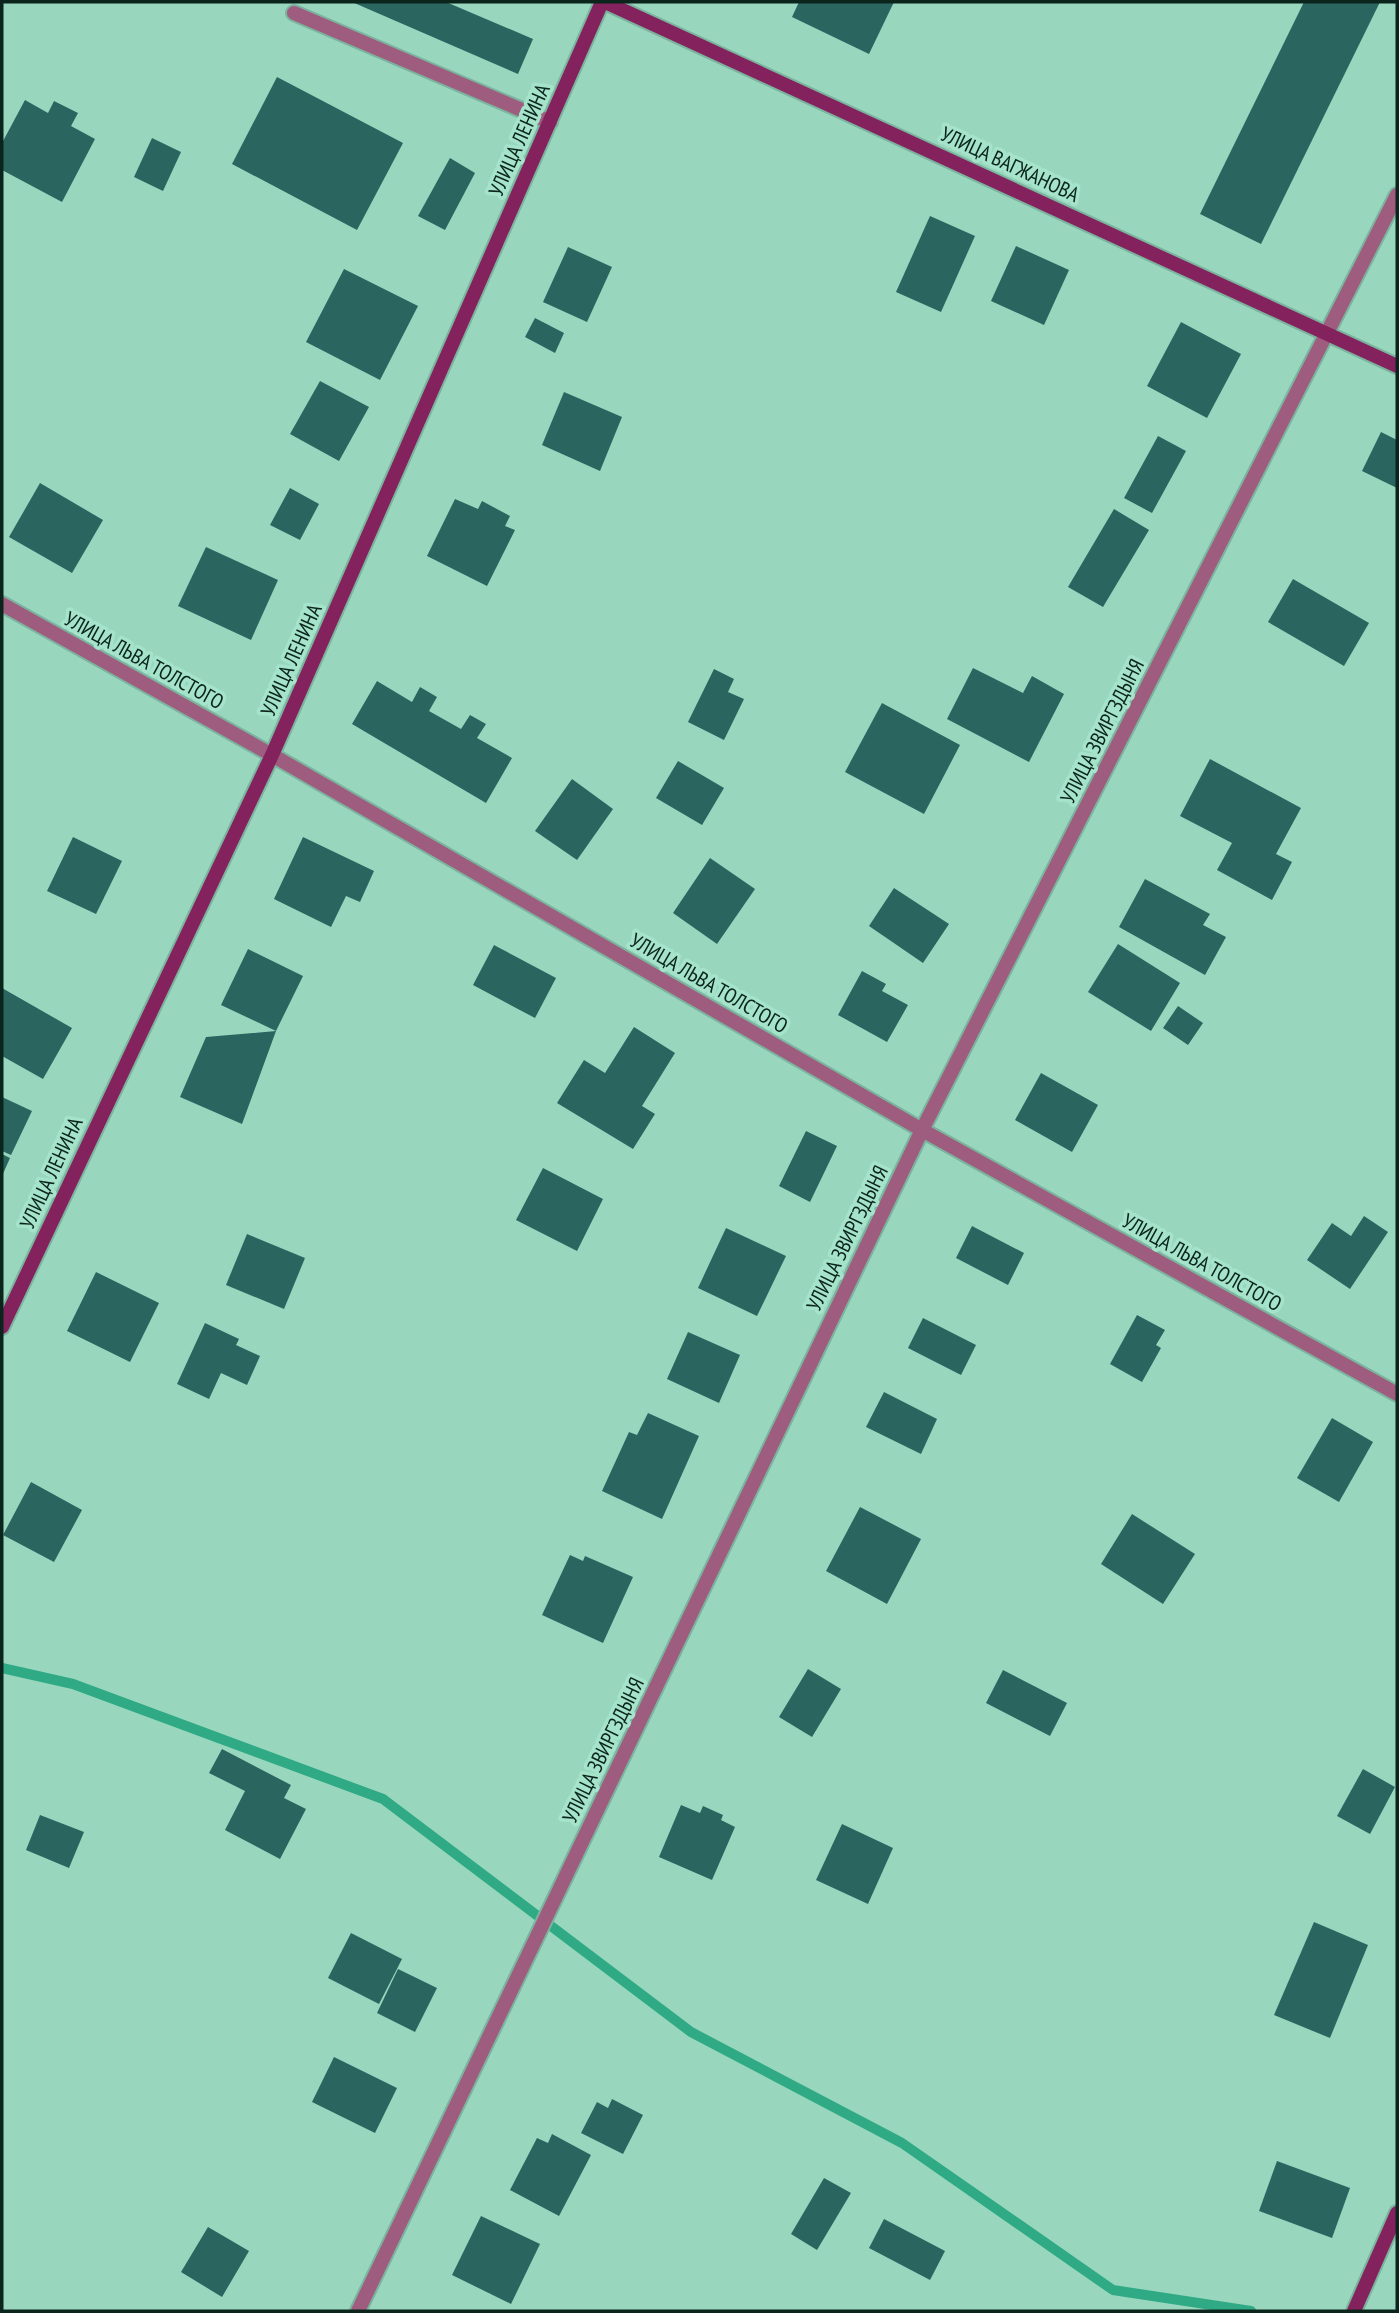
<svg xmlns="http://www.w3.org/2000/svg" width="1399" height="2313" font-family="'PT Sans Narrow',sans-serif">
<style>
.lines{fill:none;stroke-linecap:round;stroke-linejoin:round}
.stream{stroke:#2faa84;stroke-width:10}
.building{fill:#2b6560}
.service-casing{stroke:#7cb39e;stroke-width:18}
.minor-casing{stroke:#7cb39e;stroke-width:18}
.secondary-casing{stroke:#7cb39e;stroke-width:18}
.service{stroke:#9e5d7f;stroke-width:14}
.minor{stroke:#9e5d7f;stroke-width:14}
.secondary{stroke:#83225d;stroke-width:14}
.labels{text-anchor:middle;dominant-baseline:central;stroke-width:7;stroke-linejoin:round;paint-order:stroke}
.street-label{font-size:21px;fill:#0b241c;stroke:#a5e4ca}
</style>
<rect width="100%" height="100%" fill="#98d7be"/>
<g class="lines">
<polyline class="stream" points="2,1668 73,1684 383,1799 691,2032 902,2143 1113,2290 1251,2311"/>
</g>
<g class="building">
<polygon points="352,2 446,2 533,39 518,74"/>
<polygon points="799,2 894,2 869,54 792,17"/>
<polygon points="1304,2 1380,2 1261,244 1200,214"/>
<polygon points="277,77 403,143 357,230 232,164"/>
<polygon points="25,100 48,113 54,101 78,113 71,126 95,139 62,202 2,170 2,143"/>
<polygon points="152,138 181,152 163,191 134,177"/>
<polygon points="450,158 475,173 445,230 418,216"/>
<polygon points="930,216 975,236 941,312 896,292"/>
<polygon points="1016,246 1069,270 1044,325 991,301"/>
<polygon points="568,247 612,267 587,322 543,302"/>
<polygon points="344,269 418,306 380,380 306,342"/>
<polygon points="535,318 564,333 555,353 525,337"/>
<polygon points="1181,322 1241,354 1207,418 1147,386"/>
<polygon points="320,381 369,407 339,461 290,434"/>
<polygon points="564,392 622,417 600,471 542,445"/>
<polygon points="1381,432 1397,440 1397,488 1362,471"/>
<polygon points="1158,436 1186,451 1152,513 1124,498"/>
<polygon points="40,483 103,520 72,573 9,537"/>
<polygon points="290,488 319,504 300,540 270,525"/>
<polygon points="455,499 478,509 482,501 510,516 505,526 515,530 487,586 427,556"/>
<polygon points="1114,509 1149,530 1103,607 1068,587"/>
<polygon points="206,547 278,580 251,640 178,606"/>
<polygon points="1293,579 1369,623 1344,666 1268,622"/>
<polygon points="973,668 1023,693 1032,676 1064,694 1029,762 947,719"/>
<polygon points="714,669 734,679 728,692 744,699 724,740 688,722"/>
<polygon points="377,681 412,702 420,687 437,697 429,711 461,729 470,715 486,724 477,738 512,758 486,803 352,724"/>
<polygon points="882,703 960,745 924,814 845,772"/>
<polygon points="1210,759 1301,808 1276,854 1292,862 1272,900 1217,870 1232,843 1180,816"/>
<polygon points="678,761 724,788 702,825 656,798"/>
<polygon points="572,779 613,809 577,860 535,831"/>
<polygon points="73,837 122,861 96,914 47,891"/>
<polygon points="303,837 374,871 360,902 346,896 331,927 274,899"/>
<polygon points="710,858 755,889 717,944 673,913"/>
<polygon points="1145,879 1210,914 1203,925 1226,937 1205,975 1119,927"/>
<polygon points="894,888 949,924 923,963 869,926"/>
<polygon points="1118,944 1180,983 1151,1031 1088,992"/>
<polygon points="494,945 556,978 535,1018 473,985"/>
<polygon points="248,949 303,976 276,1031 242,1124 180,1097 206,1037 276,1031 221,1005"/>
<polygon points="862,971 886,984 882,991 908,1005 887,1042 838,1015"/>
<polygon points="2,988 72,1028 43,1079 2,1056"/>
<polygon points="1178,1006 1203,1023 1188,1045 1163,1028"/>
<polygon points="634,1027 675,1053 642,1106 655,1114 633,1149 557,1103 584,1060 605,1073"/>
<polygon points="1041,1073 1098,1105 1072,1152 1015,1120"/>
<polygon points="2,1097 32,1111 11,1155 2,1151"/>
<polygon points="806,1131 837,1146 810,1202 779,1186"/>
<polygon points="2,1154 10,1158 2,1176"/>
<polygon points="543,1168 603,1199 577,1251 516,1220"/>
<polygon points="1364,1216 1388,1232 1350,1289 1307,1260 1332,1223 1351,1236"/>
<polygon points="972,1226 1024,1253 1008,1285 956,1258"/>
<polygon points="726,1228 786,1256 757,1316 698,1288"/>
<polygon points="247,1234 305,1258 284,1309 226,1285"/>
<polygon points="96,1272 159,1303 130,1362 67,1331"/>
<polygon points="1137,1315 1165,1330 1156,1345 1161,1348 1142,1382 1110,1364"/>
<polygon points="923,1318 976,1345 961,1375 908,1348"/>
<polygon points="205,1323 239,1339 236,1345 260,1356 247,1385 221,1373 209,1399 177,1384"/>
<polygon points="688,1332 740,1355 719,1403 667,1379"/>
<polygon points="884,1392 937,1419 921,1454 866,1427"/>
<polygon points="648,1413 699,1436 662,1519 602,1491 629,1432 637,1435"/>
<polygon points="1332,1418 1373,1442 1339,1502 1297,1478"/>
<polygon points="31,1482 82,1510 54,1562 3,1535"/>
<polygon points="860,1507 921,1539 887,1604 826,1571"/>
<polygon points="1132,1514 1195,1554 1163,1604 1101,1564"/>
<polygon points="570,1555 583,1561 585,1556 633,1577 603,1643 542,1615"/>
<polygon points="808,1669 841,1689 812,1737 779,1717"/>
<polygon points="1003,1670 1067,1703 1050,1736 986,1703"/>
<polygon points="222,1749 291,1785 284,1798 306,1809 280,1859 225,1830 245,1791 209,1773"/>
<polygon points="1363,1769 1395,1787 1370,1834 1337,1816"/>
<polygon points="681,1805 700,1813 703,1806 723,1815 721,1820 735,1827 712,1880 659,1857"/>
<polygon points="40,1815 84,1832 69,1868 26,1850"/>
<polygon points="842,1824 893,1848 868,1904 816,1880"/>
<polygon points="1314,1922 1368,1945 1330,2038 1274,2015"/>
<polygon points="351,1933 402,1959 379,2004 328,1978"/>
<polygon points="398,1969 437,1988 415,2032 377,2013"/>
<polygon points="334,2057 397,2088 375,2133 312,2102"/>
<polygon points="612,2099 643,2115 623,2154 581,2133 597,2102 608,2108"/>
<polygon points="552,2134 591,2155 559,2216 510,2190 537,2138 548,2143"/>
<polygon points="1277,2161 1350,2188 1332,2238 1259,2211"/>
<polygon points="824,2178 851,2193 817,2250 791,2234"/>
<polygon points="481,2216 540,2244 511,2304 452,2275"/>
<polygon points="884,2219 945,2251 930,2280 869,2248"/>
<polygon points="208,2227 249,2251 222,2297 181,2272"/>
</g>
<g class="lines">
<defs>
<polyline id="service" points="294,13 550,122"/>
<g id="minor">
<polyline points="2,604 272,755 922,1130 1397,1394"/>
<polyline points="358,2311 922,1130 1397,195"/>
</g>
<g id="secondary">
<polyline points="605,2 1397,366"/>
<polyline points="2,1327 272,755 602,2"/>
<polyline points="1354,2311 1397,2213"/>
</g>
</defs>
<use href="#service" class="service-casing"/>
<use href="#minor" class="minor-casing"/>
<use href="#secondary" class="secondary-casing"/>
<use href="#service" class="service"/>
<use href="#minor" class="minor"/>
<use href="#secondary" class="secondary"/>
</g>
<g class="labels">
<g class="street-label">
<text transform="translate(519 140) rotate(-66)">УЛИЦА ЛЕНИНА</text>
<text transform="translate(1010 164) rotate(25)">УЛИЦА ВАГЖАНОВА</text>
<text transform="translate(144 660) rotate(29)">УЛИЦА ЛЬВА ТОЛСТОГО</text>
<text transform="translate(291 660) rotate(-66)">УЛИЦА ЛЕНИНА</text>
<text transform="translate(1102 731) rotate(-63)">УЛИЦА ЗВИРГЗДЫНЯ</text>
<text transform="translate(709 983) rotate(30)">УЛИЦА ЛЬВА ТОЛСТОГО</text>
<text transform="translate(51 1173) rotate(-65)">УЛИЦА ЛЕНИНА</text>
<text transform="translate(847 1238) rotate(-64)">УЛИЦА ЗВИРГЗДЫНЯ</text>
<text transform="translate(1202 1262) rotate(29)">УЛИЦА ЛЬВА ТОЛСТОГО</text>
<text transform="translate(603 1750) rotate(-64)">УЛИЦА ЗВИРГЗДЫНЯ</text>
</g>
</g>
<rect width="1399" height="2313" fill="none" stroke="#0b241c" stroke-width="7"/>
</svg>
